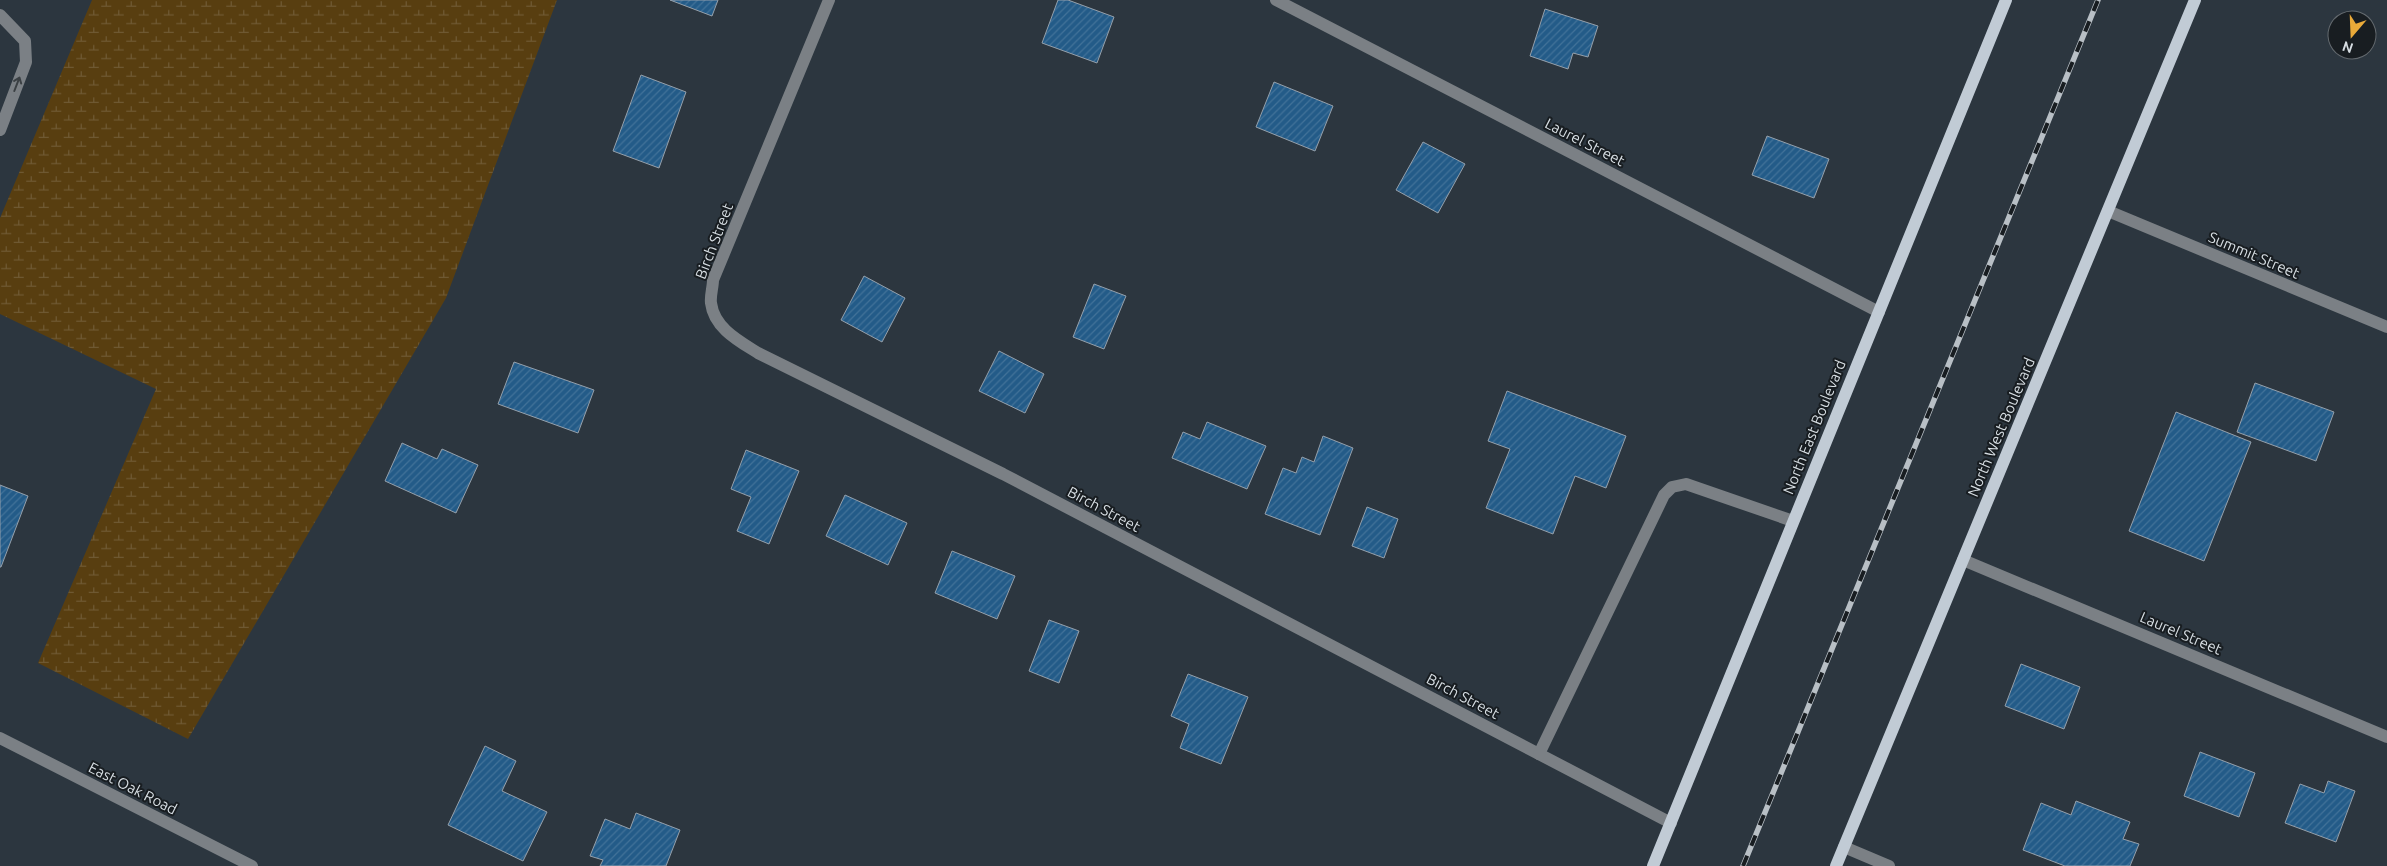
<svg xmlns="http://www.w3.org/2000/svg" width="2387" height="866" font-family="Ubuntu,sans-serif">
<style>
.wetland{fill:url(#wetland-marsh)}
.building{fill:url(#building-hatch);stroke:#95a0ab}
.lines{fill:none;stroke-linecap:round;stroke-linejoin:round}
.minor{stroke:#7b8085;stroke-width:12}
.major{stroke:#c1cbd5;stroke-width:12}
.rail-casing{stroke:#b8bfc5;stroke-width:5.5}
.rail{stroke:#181d21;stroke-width:4;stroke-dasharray:11;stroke-linecap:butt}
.oneway{stroke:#3b4044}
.labels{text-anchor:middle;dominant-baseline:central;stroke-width:4;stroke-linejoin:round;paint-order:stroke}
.street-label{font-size:15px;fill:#d7dee3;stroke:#181d21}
</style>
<defs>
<pattern id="wetland-marsh" width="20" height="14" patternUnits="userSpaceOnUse" patternTransform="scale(1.25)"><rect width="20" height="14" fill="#583e10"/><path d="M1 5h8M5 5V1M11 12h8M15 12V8" fill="none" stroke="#6f5933"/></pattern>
<pattern id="building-hatch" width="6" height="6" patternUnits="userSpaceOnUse" patternTransform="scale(1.25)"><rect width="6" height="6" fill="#235b88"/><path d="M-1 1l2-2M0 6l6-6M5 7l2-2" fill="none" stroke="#427299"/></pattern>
</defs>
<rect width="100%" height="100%" fill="#2c363f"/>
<polygon class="wetland" points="92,0 557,0 446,298 188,739 38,663 156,389 0,314 0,218"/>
<g class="building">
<polygon points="670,0 718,0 712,16"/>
<polygon points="1058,0 1068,0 1114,17 1097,63 1042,43"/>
<polygon points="1545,9 1598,26 1588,57 1573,53 1568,69 1530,56"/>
<polygon points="641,75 686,92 659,168 613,151"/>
<polygon points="1274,82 1333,106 1315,151 1256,127"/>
<polygon points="1767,136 1829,159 1814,198 1752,175"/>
<polygon points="1423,142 1465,164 1438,213 1396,190"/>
<polygon points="864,276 905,298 882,342 841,320"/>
<polygon points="1094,284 1126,296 1104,349 1073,337"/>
<polygon points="999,351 1044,374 1025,413 979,391"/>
<polygon points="514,362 594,390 578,433 498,404"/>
<polygon points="2255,383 2334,412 2316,461 2237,432"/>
<polygon points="1507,391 1626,436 1606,488 1575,476 1553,534 1486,508 1510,449 1488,441"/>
<polygon points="2176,412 2251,442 2204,561 2129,531"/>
<polygon points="1207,422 1266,446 1247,489 1172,458 1183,432 1200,439"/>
<polygon points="1323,436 1353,448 1320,535 1265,514 1283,468 1296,473 1302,457 1314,462"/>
<polygon points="402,443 437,459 442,449 478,465 456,513 385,481"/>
<polygon points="746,450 799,471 769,544 737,531 751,497 731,489"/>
<polygon points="0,485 28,496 1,567 0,567"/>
<polygon points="845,495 907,523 888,565 826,536"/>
<polygon points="1367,507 1398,519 1384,558 1352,546"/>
<polygon points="952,551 1015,576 997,619 935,593"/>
<polygon points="1049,620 1079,631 1059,683 1029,671"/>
<polygon points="2021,664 2080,687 2064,729 2005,706"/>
<polygon points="1188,674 1248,697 1221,764 1180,748 1189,724 1171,716"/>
<polygon points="485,746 516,761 502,791 547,812 523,861 448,825"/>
<polygon points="2200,752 2255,773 2239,817 2184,796"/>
<polygon points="2328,781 2355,791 2336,842 2285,823 2300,784 2324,793"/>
<polygon points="2076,801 2130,822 2123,839 2139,844 2130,866 2065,866 2023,850 2041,803 2071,815"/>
<polygon points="636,813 680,830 666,866 600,866 603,860 590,856 605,819 630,829"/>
</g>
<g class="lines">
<g class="minor">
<path d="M829 0 713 280C713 287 710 296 711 303 714 328 739 341 758 353L1003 474 1671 823"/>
<polyline points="1276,0 1879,312"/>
<polyline points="0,15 25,41 26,62 0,130"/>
<polyline points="2108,211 2387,327"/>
<polyline points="1963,560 2387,737"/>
<polyline points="0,738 252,866"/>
<polyline points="1539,754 1664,495 1672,487 1686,484 1793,521"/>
<polyline points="1844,847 1889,866"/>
</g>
<g class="major">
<polyline points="1653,866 2006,0"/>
<polyline points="1836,866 2195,0"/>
</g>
<defs>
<polyline id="rail" points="1743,866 2098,0"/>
</defs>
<use href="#rail" class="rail-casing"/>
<use href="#rail" class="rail"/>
</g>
<defs><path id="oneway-shaft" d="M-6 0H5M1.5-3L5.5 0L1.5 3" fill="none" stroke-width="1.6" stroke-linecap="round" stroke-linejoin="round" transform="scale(1.25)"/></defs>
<use class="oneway" href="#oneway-shaft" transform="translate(17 84) rotate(-69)"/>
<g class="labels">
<g class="street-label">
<text transform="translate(1585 142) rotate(27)">Laurel Street</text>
<text transform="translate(714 241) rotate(-69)">Birch Street</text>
<text transform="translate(2254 255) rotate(23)">Summit Street</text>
<text transform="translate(1814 427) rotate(-68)">North East Boulevard</text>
<text transform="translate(2001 427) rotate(-67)">North West Boulevard</text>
<text transform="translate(1104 509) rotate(28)">Birch Street</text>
<text transform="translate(2181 633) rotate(23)">Laurel Street</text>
<text transform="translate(1463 696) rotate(28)">Birch Street</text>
<text transform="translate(133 788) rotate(27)">East Oak Road</text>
</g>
</g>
<g transform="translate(2352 35) rotate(199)"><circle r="24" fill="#181d21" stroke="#646a6f"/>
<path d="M0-4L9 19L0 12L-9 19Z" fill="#eaaa39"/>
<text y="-8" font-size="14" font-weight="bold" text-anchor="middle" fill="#d7dee3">N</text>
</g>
</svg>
